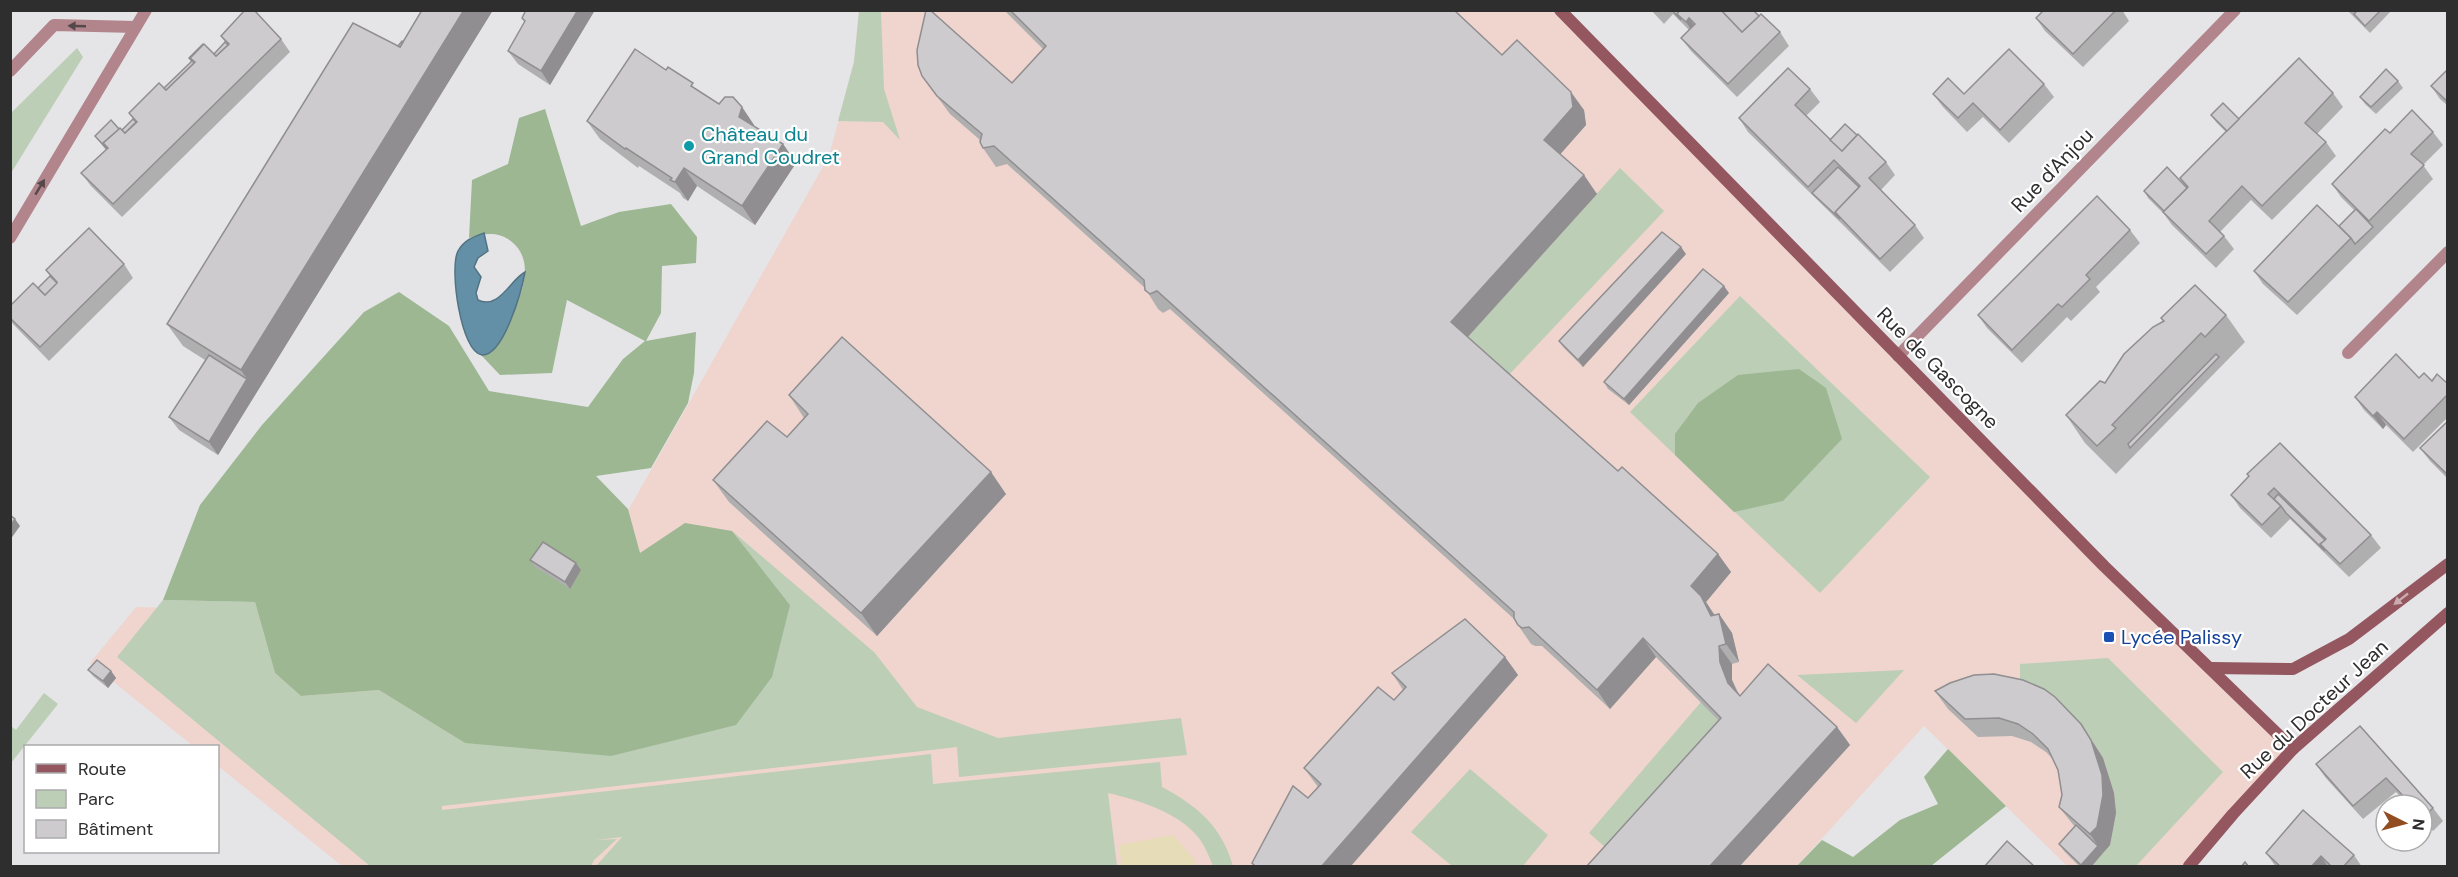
<svg xmlns="http://www.w3.org/2000/svg" width="2458" height="877" font-family="'DM Sans',sans-serif">
<style>
.education{fill:#efd5ce}
.green{fill:#bcceb6}
.forest{fill:#9cb792}
.sand{fill:#e6dcb7}
.water{fill:#6390a6;stroke:#537382;stroke-width:1.5}
.lines{fill:none;stroke-linecap:round;stroke-linejoin:round}
.street{stroke:#b1858b;stroke-width:12}
.secondary{stroke:#945760;stroke-width:12}
.wall{fill:#b0afb0}
.shaded-wall{fill:#908e90}
.building{fill:#cdcbcd;stroke:#908e90;stroke-width:1.5}
.oneway{fill:#55484b}
.oneway2{fill:#caabb0}
.culture-dot{fill:#0f9aa8;stroke:#fff;stroke-width:2}
.transit-dot{fill:#1a4fb4;stroke:#fff;stroke-width:2}
.labels{text-anchor:middle;dominant-baseline:central;stroke-width:4.5;stroke-linejoin:round;paint-order:stroke}
.culture-label{font-size:20px;fill:#0d838f;stroke:#fff;text-anchor:start}
.street-label{font-size:20px;fill:#2e2e2f;stroke:#fff}
.transit-label{font-size:20px;fill:#164399;stroke:#fff;text-anchor:start}
</style>
<rect width="100%" height="100%" fill="#e5e5e8"/>
<polygon class="education" points="1558,10 2293,749 2189,866 2067,866 1924,726 1797,866 342,866 218,766 218,746 193,746 90,663 136,607 567,618 829,156 854,62 859,11"/>
<g class="green">
<polygon points="859,11 881,11 884,89 900,140 883,122 838,121 854,62"/>
<polygon points="77,48 83,57 11,173 11,113"/>
<polygon points="1620,168 1664,211 1506,378 1464,341"/>
<polygon points="1740,296 1930,477 1820,593 1630,412"/>
<path d="M732 531 874 652 917 707 998 738 1181 718 1187 755 959 777 957 747 442 806V810L931 754 933 784 1160 762 1162 787C1198 806 1222 827 1233 866H1213C1209 857 1205 845 1198 837 1178 812 1138 800 1108 793L1117 866H596L622 837 596 840 617 839 594 860 591 866H370L117 657 163 600 255 602 275 673 301 696 379 690 465 743 790 605Z"/>
<polygon points="2108,658 2223,772 2136,866 2091,866 2110,845 2116,813 2114,793 2103,758 2094,743 2020,695 2020,664"/>
<polygon points="1904,670 1856,723 1797,675"/>
<polygon points="44,693 58,704 11,763 11,726 16,730"/>
<polygon points="1701,702 1734,736 1621,861 1589,833"/>
<polygon points="1470,769 1548,835 1523,866 1452,866 1411,832"/>
</g>
<g class="forest">
<path d="M545 109 581 226 619 212 671 204 697 237 696 263 662 266 661 313 646 341 696 332 694 373 688 403 651 468 596 476 628 509 640 553 685 523 732 531 790 605 772 677 736 725 611 756 465 743 379 690 301 696 275 673 255 602 163 600 200 505 262 425 364 312 399 292 449 326 489 391 588 407 623 359 645 341 567 300 552 373 500 375 481 355 491 352C506 326 545 269 512 242 499 231 484 233 469 238L472 180 508 164 519 118Z"/>
<polygon points="1799,369 1826,388 1842,439 1783,501 1734,512 1675,455 1675,434 1698,403 1738,375"/>
<polygon points="1948,749 2006,806 1931,866 1797,866 1822,840 1853,857 1900,820 1938,804 1924,777"/>
</g>
<polygon class="sand" points="1173,835 1194,859 1197,866 1122,866 1119,845"/>
<path class="water" d="M484 233 488 251 478 258 474 267 481 277 476 293 478 300C499 310 510 280 525 272 522 289 504 356 482 355 461 353 449 268 458 251 464 240 473 237 484 233Z"/>
<g class="lines">
<g class="street">
<polyline points="10,71 54,25 135,27"/>
<polyline points="10,238 146,10"/>
<polyline points="2348,353 2448,252"/>
<polyline points="1898,356 2235,10"/>
</g>
<g class="secondary">
<polyline points="1560,10 2104,566 2293,749"/>
<polyline points="2211,668 2293,669 2349,639 2448,564"/>
<polyline points="2189,866 2233,814 2293,749 2448,613"/>
</g>
</g>
<g class="wall">
<polygon points="422,10 493,10 218,455 179,430 169,417 205,360 183,346 167,324 398,46 403,42"/>
<polygon points="526,10 595,10 550,85 518,64 508,51 525,23 522,18"/>
<polygon points="1004,10 1454,10 1502,55 1584,110 1586,125 1560,154 1597,194 1468,337 1618,471 1718,554 1731,572 1706,602 1715,615 1719,614 1732,633 1739,662 1732,664 1732,680 1740,696 1837,727 1850,745 1739,867 1586,867 1719,721 1656,657 1610,709 1542,646 1535,646 1531,644 1514,619 1170,309 1163,313 1158,309 1145,288 1007,164 996,167 983,148 980,140 950,114 922,76 1012,83 1043,49"/>
<polygon points="1651,10 1753,10 1759,16 1780,32 1789,46 1737,97 1691,51 1681,38 1689,30 1673,14 1664,24"/>
<polygon points="2044,10 2122,10 2129,21 2083,67 2045,31 2036,18"/>
<polygon points="2347,10 2392,10 2370,33"/>
<polygon points="221,36 281,39 290,52 122,217 91,186 81,173 106,150 95,136 119,129 122,130 133,119 129,113 164,88 191,62 189,58 214,54 225,42"/>
<polygon points="2448,69 2448,106 2440,99 2431,86"/>
<polygon points="666,70 719,104 742,107 754,125 754,126 783,144 796,163 755,225 697,186 688,201 683,198 680,193 639,166 638,168 600,139 587,121"/>
<polygon points="2398,81 2403,88 2376,114 2365,104 2360,97"/>
<polygon points="2044,84 2054,97 2009,143 1983,117 1967,132 1943,107 1933,94 1964,94"/>
<polygon points="1810,89 1820,102 1806,116 1830,140 1886,162 1895,175 1881,190 1915,225 1924,238 1890,272 1844,226 1748,132 1739,118"/>
<polygon points="2333,93 2343,107 2317,134 2326,142 2336,156 2272,220 2251,200 2220,232 2224,236 2234,249 2216,268 2172,225 2164,214 2148,198 2144,191 2186,187 2180,178 2226,132 2216,122 2211,115 2239,119"/>
<polygon points="2433,132 2443,145 2423,165 2433,179 2297,315 2263,284 2254,271 2339,226 2354,210 2341,197 2332,184 2390,133"/>
<polygon points="2130,230 2140,243 2096,287 2100,292 2071,321 2067,317 2022,363 1987,328 1978,315"/>
<polygon points="1686,254 1583,367 1564,348 1559,341"/>
<polygon points="124,264 133,278 49,361 14,325 10,320 10,306 38,288 50,276 46,270"/>
<polygon points="1729,293 1629,405 1608,389 1604,382"/>
<polygon points="2226,315 2245,342 2116,474 2085,443 2066,415 2105,383 2163,322 2161,318"/>
<polygon points="2419,378 2448,384 2448,417 2413,452 2386,425 2383,429 2364,410 2355,397"/>
<polygon points="789,395 1006,494 877,636 729,502 713,480 787,437 804,418"/>
<polygon points="2448,421 2448,479 2430,461 2420,448"/>
<polygon points="2249,476 2371,535 2381,548 2349,577 2290,519 2271,538 2240,508 2231,495"/>
<polygon points="530,560 576,563 581,570 570,589 535,567"/>
<polygon points="1505,657 1518,675 1350,867 1255,867 1252,863 1318,787 1304,768 1394,700 1403,690 1392,673"/>
<polygon points="88,670 111,671 116,678 108,688 93,676"/>
<polygon points="1935,691 2094,743 2103,758 2114,793 2116,813 2110,845 2091,867 2080,867 2064,851 2059,844 2075,827 2059,807 2062,795 2058,770 2053,759 2046,752 2031,742 2012,736 1978,737 1948,709"/>
<polygon points="2360,726 2433,808 2443,821 2433,831 2422,820 2422,805 2408,805 2396,792 2363,819 2325,777 2316,764"/>
<polygon points="2266,853 2354,855 2362,867 2276,867"/>
</g>
<g class="shaded-wall">
<polygon points="464,10 493,10 218,455 209,442 247,379 241,370"/>
<polygon points="578,10 595,10 550,85 541,71"/>
<polygon points="1689,18 1698,31 1690,28 1686,22"/>
<polygon points="1571,92 1584,110 1586,125 1557,158 1544,140"/>
<polygon points="742,107 754,125 752,135 739,117"/>
<polygon points="783,144 796,163 755,225 742,206"/>
<polygon points="684,168 697,186 688,201 675,182"/>
<polygon points="1584,175 1597,194 1464,341 1451,322"/>
<polygon points="1681,247 1686,254 1583,367 1578,360"/>
<polygon points="1724,286 1729,293 1629,405 1624,399"/>
<polygon points="2377,412 2386,425 2383,429 2373,416"/>
<polygon points="991,472 1006,494 877,636 861,613"/>
<polygon points="15,519 20,526 10,540 10,526"/>
<polygon points="1718,554 1731,572 1706,602 1714,615 1723,633 1719,614 1732,633 1739,662 1726,644 1691,586"/>
<polygon points="576,563 581,570 570,589 565,582"/>
<polygon points="1643,638 1656,657 1610,709 1597,690"/>
<polygon points="1719,646 1732,664 1732,680 1741,701 1728,683 1720,662"/>
<polygon points="1505,657 1518,675 1350,867 1321,867"/>
<polygon points="111,671 116,678 108,688 103,681"/>
<polygon points="2081,724 2103,758 2114,793 2116,813 2110,845 2103,853 2090,834"/>
<polygon points="1837,727 1850,745 1739,867 1709,867"/>
<polygon points="2098,846 2103,853 2091,867 2082,867 2081,865"/>
<polygon points="2321,856 2328,867 2311,867"/>
</g>
<g class="building">
<polygon points="245,10 254,10 281,39 113,204 81,173 108,148 103,143 120,128 125,133 137,122 129,113 159,83 166,90 195,62 190,58 204,44 216,56 229,44 221,36"/>
<polygon points="422,10 464,10 241,370 167,324 353,23 400,47"/>
<polygon points="526,10 578,10 541,71 508,51 525,21 522,18"/>
<polygon points="926,10 930,10 1012,83 1046,46 1010,10 1454,10 1502,55 1517,40 1571,92 1573,107 1544,140 1584,175 1451,322 1618,471 1622,467 1718,554 1691,586 1701,596 1711,616 1719,614 1726,644 1719,646 1720,662 1728,683 1740,696 1768,664 1837,727 1709,867 1586,867 1721,718 1643,638 1597,690 1529,627 1522,628 1518,625 1514,618 1514,612 1157,291 1150,294 1145,290 1144,280 994,146 983,148 980,142 982,134 937,96 922,76 918,65 917,50"/>
<polygon points="1672,10 1680,10 1677,14 1681,20"/>
<polygon points="1680,10 1721,10 1742,32 1761,14 1780,32 1728,84 1681,38 1695,24 1689,18 1686,22 1677,14"/>
<polygon points="1721,10 1753,10 1759,16 1742,32"/>
<polygon points="2044,10 2116,10 2073,54 2036,18"/>
<polygon points="2358,10 2381,10 2365,26 2354,14"/>
<polygon points="402,41 403,42 400,47 398,46"/>
<polygon points="225,42 228,45 216,56 214,54"/>
<polygon points="203,44 190,58 194,63 166,90 164,88 192,61 189,58"/>
<polygon points="635,49 666,70 668,67 693,83 691,86 719,104 725,97 733,97 742,107 739,117 783,144 742,206 684,168 675,182 670,180 672,178 626,148 625,149 587,121"/>
<polygon points="2009,49 2044,84 2000,130 1973,103 1958,118 1933,94 1948,78 1964,94"/>
<polygon points="2299,58 2333,93 2305,123 2326,142 2262,206 2242,186 2209,221 2224,236 2206,254 2163,212 2188,187 2180,178"/>
<polygon points="1788,68 1810,89 1795,105 1842,151 1858,134 1886,162 1869,178 1915,225 1880,259 1835,212 1860,186 1834,160 1808,187 1739,118"/>
<polygon points="2386,69 2398,81 2371,107 2360,97"/>
<polygon points="2448,69 2448,102 2431,86"/>
<polygon points="2223,103 2239,119 2227,131 2211,115"/>
<polygon points="2412,110 2433,132 2411,154 2424,165 2369,221 2332,184 2385,129 2390,133"/>
<polygon points="133,119 136,122 125,133 122,130"/>
<polygon points="111,120 119,129 103,143 107,149 95,136"/>
<polygon points="1845,124 1857,135 1842,151 1830,140"/>
<polygon points="1838,167 1859,187 1835,212 1840,219 1812,193"/>
<polygon points="2167,167 2187,188 2164,211 2144,191"/>
<polygon points="2097,196 2130,230 2086,275 2090,279 2062,307 2058,304 2012,350 1978,315"/>
<polygon points="2317,205 2351,238 2288,302 2254,271"/>
<polygon points="2356,209 2373,227 2355,244 2351,238 2339,226"/>
<polygon points="89,228 124,264 40,347 10,318 10,306 33,283 45,295 57,282 46,270"/>
<polygon points="1662,232 1681,247 1578,360 1559,341"/>
<polygon points="1703,269 1724,286 1624,399 1604,382"/>
<polygon points="50,276 57,283 45,295 38,288"/>
<polygon points="2195,285 2226,315 2205,337 2201,333 2112,425 2116,428 2097,446 2066,415 2100,381 2105,383 2124,354 2153,327 2164,321 2161,318"/>
<polygon points="842,337 991,472 861,613 713,480 767,421 787,437 808,414 789,395"/>
<polygon points="2216,354 2219,357 2130,448 2128,444"/>
<polygon points="2396,354 2419,378 2424,373 2432,381 2437,374 2448,384 2448,394 2404,439 2377,412 2373,416 2355,397"/>
<polygon points="209,355 247,379 209,442 169,417"/>
<polygon points="2448,421 2448,475 2420,448"/>
<polygon points="2280,443 2371,535 2340,564 2320,544 2326,539 2274,488 2268,494 2281,506 2262,525 2231,495 2249,476 2247,474"/>
<polygon points="2278,494 2325,540 2320,544 2325,551 2286,513 2281,506 2274,499"/>
<polygon points="10,515 15,519 10,526"/>
<polygon points="543,542 576,563 565,582 530,560"/>
<polygon points="1465,619 1505,657 1321,867 1256,867 1252,863 1293,786 1308,798 1321,784 1304,768 1378,687 1394,700 1406,687 1392,673"/>
<polygon points="97,660 111,671 103,681 88,670"/>
<polygon points="1994,674 2023,680 2044,689 2055,697 2081,724 2091,740 2102,775 2103,795 2097,827 2090,834 2059,807 2062,795 2058,770 2048,749 2033,734 2018,724 1999,718 1965,719 1935,691 1950,683 1974,675"/>
<polygon points="2360,726 2433,808 2423,817 2422,816 2422,805 2412,805 2386,778 2353,806 2316,764"/>
<polygon points="2303,810 2354,855 2343,867 2332,867 2321,856 2311,867 2281,867 2266,853"/>
<polygon points="2076,825 2098,846 2081,865 2059,844"/>
<polygon points="2007,841 2035,867 1984,867"/>
<polygon points="2245,862 2249,867 2241,867"/>
</g>
<defs><path id="oneway-solid" d="M-6-.8H1V-3.2L6.5 0L1 3.2V.8H-6Z" transform="scale(1.5)"/></defs>
<g class="oneway">
<use href="#oneway-solid" transform="translate(77 26) rotate(-178)"/>
<use href="#oneway-solid" transform="translate(40 187) rotate(-59)"/>
</g>
<use class="oneway2" href="#oneway-solid" transform="translate(2401 599) rotate(142)"/>
<circle class="culture-dot" cx="689" cy="146" r="6"/>
<rect class="transit-dot" x="2103" y="631" width="12" height="12" rx="3"/>
<g class="labels">
<g class="culture-label">
<text x="701" y="134">Château du<tspan x="701" dy="23">Grand Coudret</tspan></text>
</g>
<g class="street-label">
<text transform="translate(2052 170) rotate(-46)">Rue d'Anjou</text>
<text transform="translate(1938 368) rotate(45)">Rue de Gascogne</text>
<text transform="translate(2314 709) rotate(-43)">Rue du Docteur Jean</text>
</g>
<g class="transit-label">
<text x="2121" y="637">Lycée Palissy</text>
</g>
</g>
<rect width="2458" height="877" fill="none" stroke="#2e2e2f" stroke-width="24"/>
<rect x="24" y="745" width="195" height="108" fill="#ffffff" stroke="#ababac" stroke-width="1.5"/>
<rect x="36" y="764" width="30" height="9" fill="#945760" stroke="#ababac" stroke-width="1.5"/>
<text x="78" y="775" font-size="18" fill="#2e2e2f">Route</text>
<rect x="36" y="790" width="30" height="18" fill="#bcceb6" stroke="#ababac" stroke-width="1.5"/>
<text x="78" y="805" font-size="18" fill="#2e2e2f">Parc</text>
<rect x="36" y="820" width="30" height="18" fill="#cdcbcd" stroke="#ababac" stroke-width="1.5"/>
<text x="78" y="835" font-size="18" fill="#2e2e2f">Bâtiment</text>
<g transform="translate(2404 823) rotate(96)"><circle r="28" fill="#ffffff" stroke="#ababac" stroke-width="1.5"/>
<path d="M0-4.5L10 22L0 15L-10 22Z" fill="#914d1f"/>
<text y="-9" font-size="16" font-weight="bold" text-anchor="middle" fill="#2e2e2f">N</text>
</g>
</svg>
